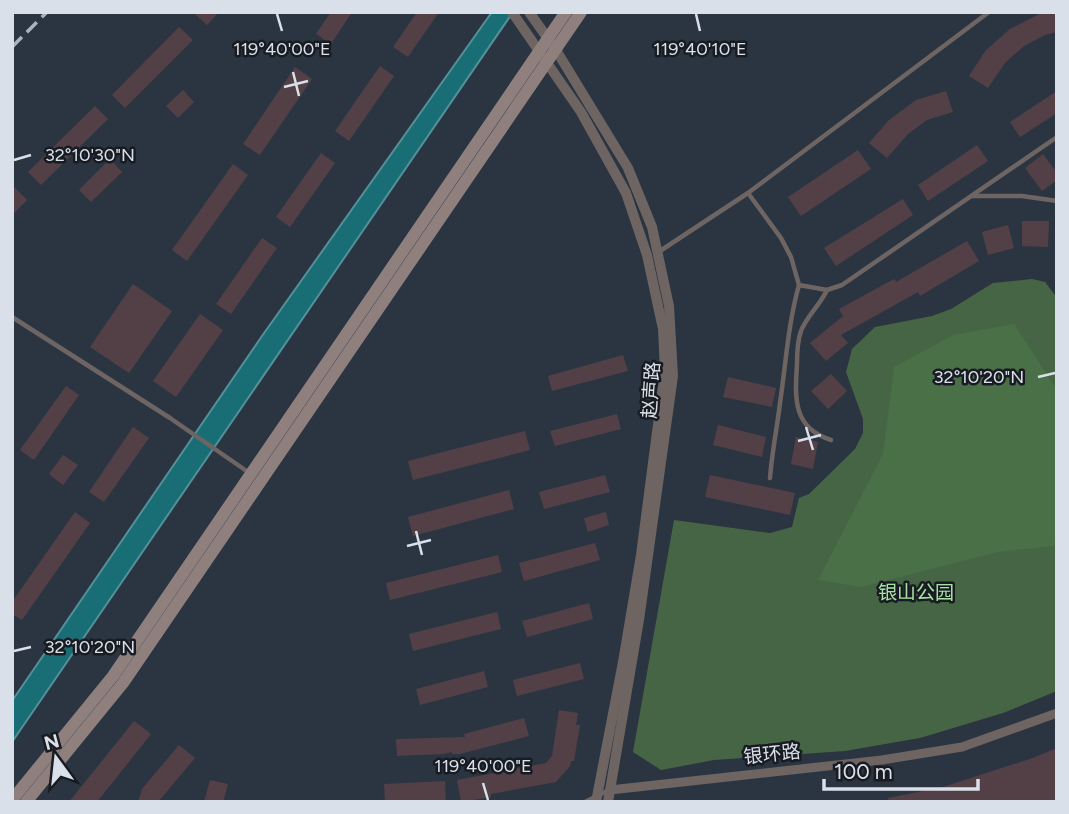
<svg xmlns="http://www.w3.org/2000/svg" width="1069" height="814" font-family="Figtree,'Noto Sans SC',sans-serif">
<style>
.green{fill:#466544}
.forest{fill:#497047}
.water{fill:#196e75;stroke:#539098;stroke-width:2}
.building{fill:#534046}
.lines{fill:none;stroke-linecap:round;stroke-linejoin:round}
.service{stroke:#6e6563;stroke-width:4.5}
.minor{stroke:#6e6563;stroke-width:9}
.tertiary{stroke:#6e6563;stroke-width:10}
.secondary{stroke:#8f807d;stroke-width:12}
.rail{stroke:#acb3bd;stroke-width:3.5;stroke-dasharray:14 7;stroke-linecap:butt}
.ticks{fill:none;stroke:#dae0e9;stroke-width:2.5}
.labels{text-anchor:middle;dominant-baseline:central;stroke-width:5;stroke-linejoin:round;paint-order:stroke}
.street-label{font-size:19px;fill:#dae0e9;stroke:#181c22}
.park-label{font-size:19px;fill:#a6e2a2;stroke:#181c22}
.ticks-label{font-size:18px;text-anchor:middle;fill:#dae0e9;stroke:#181c22;stroke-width:5;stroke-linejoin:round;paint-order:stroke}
</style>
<rect width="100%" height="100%" fill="#2b3542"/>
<polygon class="green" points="1032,279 1045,282 1055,295 1057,691 1003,713 920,738 845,751 714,760 661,770 633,752 674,520 770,533 792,527 799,498 809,494 855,449 863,433 863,419 846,372 852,349 875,327 932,316 951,309 993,283"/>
<polygon class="forest" points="1014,324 1057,390 1057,535 1054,546 998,552 861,587 818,580 883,454 894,367 953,335"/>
<polygon class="water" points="492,12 513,12 12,742 12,701 262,336"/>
<g class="building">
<polygon points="193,12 219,12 207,25"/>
<polygon points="331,12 352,12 331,44 316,34"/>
<polygon points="417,12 439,12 408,57 393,47"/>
<polygon points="1043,12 1057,12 1057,32 1045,35 1024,46 1005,63 988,88 969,76 986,50 1010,29"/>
<polygon points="179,27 193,40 125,108 112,95"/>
<polygon points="380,66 394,76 349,141 335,131"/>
<polygon points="295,67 312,79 260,155 243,144"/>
<polygon points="183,90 194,102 178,118 166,106"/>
<polygon points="946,91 953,112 927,120 908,134 887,158 869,143 889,120 916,100"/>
<polygon points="1057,91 1057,113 1020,137 1010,122"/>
<polygon points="95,106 108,119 41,185 28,172"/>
<polygon points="977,145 988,161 928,201 918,185"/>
<polygon points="858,150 871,169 801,216 788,197"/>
<polygon points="321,153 335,163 290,227 276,217"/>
<polygon points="1043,154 1057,173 1057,180 1042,191 1025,168"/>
<polygon points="110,159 122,172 91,202 79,190"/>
<polygon points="233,164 248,175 187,261 172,250"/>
<polygon points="12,185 27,200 12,215"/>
<polygon points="903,199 913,215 836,266 824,248"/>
<polygon points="1022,221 1049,221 1048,247 1022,246"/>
<polygon points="1008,225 1014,248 988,255 982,232"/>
<polygon points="262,238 277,248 231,314 216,304"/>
<polygon points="967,241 979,261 920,296 918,292 841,335 848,343 826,361 810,343 843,316 839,309 894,279 896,282"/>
<polygon points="133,284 172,311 129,373 90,347"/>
<polygon points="200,314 223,330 176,397 153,381"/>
<polygon points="623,355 628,371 552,391 548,376"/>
<polygon points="831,374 847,391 828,409 811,391"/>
<polygon points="728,377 776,388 772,407 723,397"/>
<polygon points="66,386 79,395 34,460 20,450"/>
<polygon points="617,414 621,429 555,446 550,431"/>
<polygon points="718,425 766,437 762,457 713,445"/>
<polygon points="133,427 149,438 104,502 89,492"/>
<polygon points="525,431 530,450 413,480 408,461"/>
<polygon points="796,437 818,442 813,469 791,464"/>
<polygon points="63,455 78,465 63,485 49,474"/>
<polygon points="605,475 610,492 544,509 539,492"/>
<polygon points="710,475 795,493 790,515 705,497"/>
<polygon points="509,490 514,509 413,536 408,517"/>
<polygon points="75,512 90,523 22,620 12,614 12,602"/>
<polygon points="606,512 609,525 588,532 584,518"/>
<polygon points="595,543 600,560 524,581 519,563"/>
<polygon points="498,555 502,572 390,600 386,583"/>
<polygon points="589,603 593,619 527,637 522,621"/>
<polygon points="497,612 501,629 413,651 409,634"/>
<polygon points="580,663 584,679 517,696 513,680"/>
<polygon points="484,671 488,687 420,705 416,689"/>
<polygon points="559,710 578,713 576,725 580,725 574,761 571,761 570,766 556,782 491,794 491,797 461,802 457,780 546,763 552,756"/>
<polygon points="524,718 529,736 460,754 452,754 452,752 444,754 397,756 396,739 465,737 464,734"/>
<polygon points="134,721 151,734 97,802 69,802"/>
<polygon points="179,745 195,758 158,802 138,802 142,789"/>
<polygon points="1057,748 1057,802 889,802 888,798 943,787 1030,759"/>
<polygon points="210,780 228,784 223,802 204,802"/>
<polygon points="445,781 446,802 385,801 384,784"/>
</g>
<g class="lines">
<g class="service">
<polyline points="748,193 781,238 791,257 799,285"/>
<polyline points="972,196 1022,196 1057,201"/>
<polyline points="660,251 748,193 989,12"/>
<path d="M827 290C820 305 807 316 801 331 797 342 797 353 797 364 795 397 792 428 831 440"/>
<polyline points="12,317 170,418 248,472"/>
<path d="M770 478C772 452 777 428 780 403 786 363 788 324 799 285L827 290 842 285 1057 137"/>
<polyline points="585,802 609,790"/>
</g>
<polyline class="minor" points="610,790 882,760 962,747 1057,713"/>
<g class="tertiary">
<polyline points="512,12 581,112 626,193 647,255 663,329 665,371 641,555 623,662 596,802"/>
<polyline points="529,12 556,50 628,168 652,227 669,306 673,376 639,620 608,802"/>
</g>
<g class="secondary">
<polyline points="12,800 113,676 566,12"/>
<polyline points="26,802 123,683 581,12"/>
</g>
<polyline class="rail" points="12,47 47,12"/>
</g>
<path class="ticks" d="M277 14 282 31M696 14 700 31M293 72 299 96M284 87 308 81M14 160 31 155M1038 377 1055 373M806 427 813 450M798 441 821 435M416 531 422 555M407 546 431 540M14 651 31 647M483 783 488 800"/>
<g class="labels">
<g class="street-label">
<text transform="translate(651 390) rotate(-86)">赵声路</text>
<text transform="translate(772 754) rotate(-6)">银环路</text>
</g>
<g class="park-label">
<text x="916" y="592">银山公园</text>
</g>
</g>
<g class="ticks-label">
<text x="282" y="55">119°40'00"E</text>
<text x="700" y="55">119°40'10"E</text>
<text x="90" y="161">32°10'30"N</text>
<text x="979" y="383">32°10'20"N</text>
<text x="90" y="653">32°10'20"N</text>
<text x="483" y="772">119°40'00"E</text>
</g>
<rect width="1069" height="814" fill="none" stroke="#dae0e9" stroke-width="28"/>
<g transform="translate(56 758) rotate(345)" stroke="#181c22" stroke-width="5" paint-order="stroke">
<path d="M0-5L12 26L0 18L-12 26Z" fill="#dae0e9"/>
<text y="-10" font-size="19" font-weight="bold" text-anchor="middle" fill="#dae0e9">N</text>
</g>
<path d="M824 779v10h154v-10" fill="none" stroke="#dae0e9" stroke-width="3.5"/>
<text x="834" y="779" font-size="21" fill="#dae0e9" stroke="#181c22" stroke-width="5" paint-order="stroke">100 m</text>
</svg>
